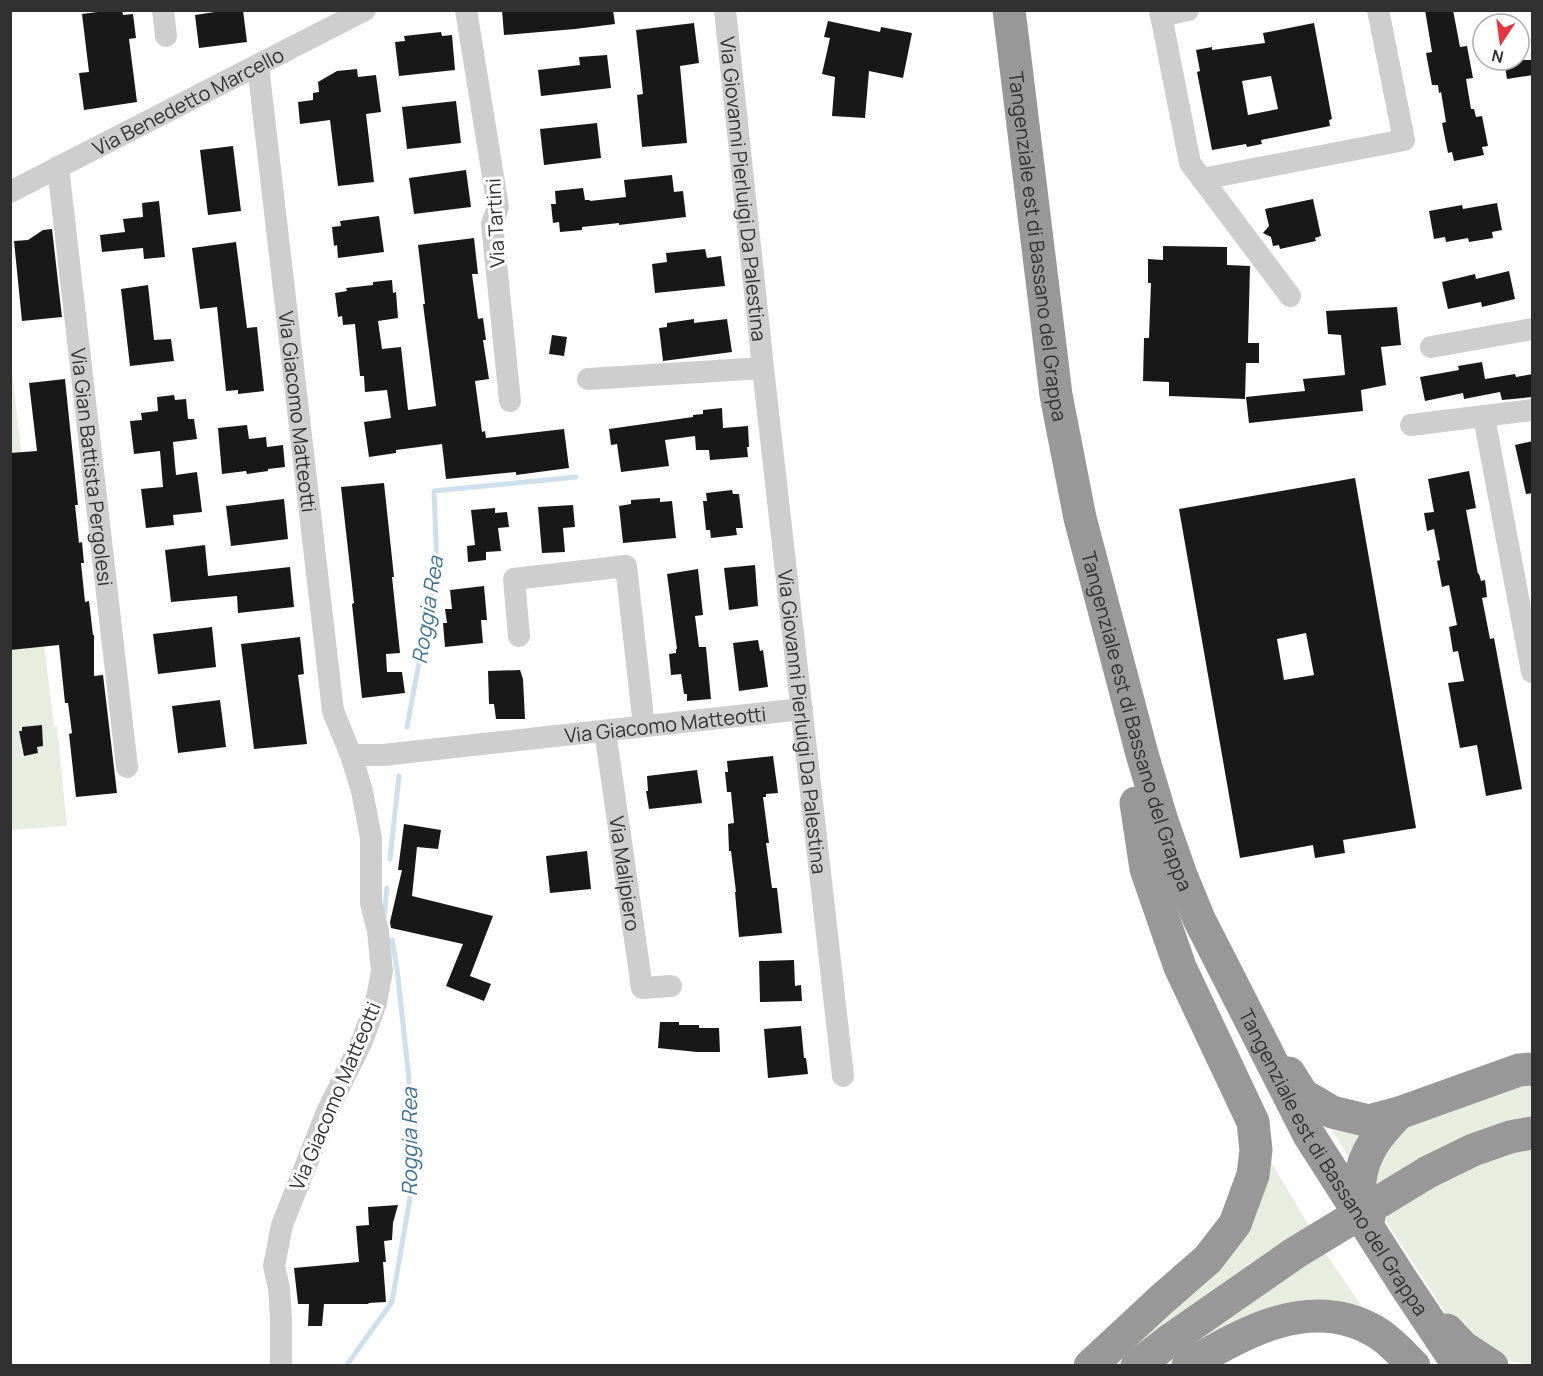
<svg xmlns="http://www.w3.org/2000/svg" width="1543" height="1376" font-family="Manrope,sans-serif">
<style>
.green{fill:#e7eee0}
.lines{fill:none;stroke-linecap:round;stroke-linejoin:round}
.stream{stroke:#cce1ed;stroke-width:5}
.building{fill:#181818;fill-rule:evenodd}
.minor{stroke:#cecece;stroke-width:22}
.highway{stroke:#989898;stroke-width:33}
.highway-bridge{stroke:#989898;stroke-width:33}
.labels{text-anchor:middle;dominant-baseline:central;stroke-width:6;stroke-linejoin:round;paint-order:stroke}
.street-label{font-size:20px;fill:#313131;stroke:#fff}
.water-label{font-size:21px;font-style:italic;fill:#3d7495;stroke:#fff}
</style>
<rect width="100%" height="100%" fill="#fff"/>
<g class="green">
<polygon points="10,355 54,727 57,727 67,826 11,830"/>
<polygon points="1532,1083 1532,1120 1373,1190 1372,1157 1399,1129 1477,1096"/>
<polygon points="1323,1116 1375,1128 1355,1167"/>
<polygon points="1532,1147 1532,1365 1508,1361 1477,1344 1451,1321 1381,1214 1474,1163"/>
<polygon points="1265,1152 1311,1229 1240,1275 1118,1365 1098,1366 1149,1318"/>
<polygon points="1324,1251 1372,1321 1322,1309 1179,1365 1151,1366"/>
</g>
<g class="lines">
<g class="stream">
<polyline points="407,727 437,567 434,491 576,477"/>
<polyline points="390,859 399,776"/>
<polyline points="384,917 387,888"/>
<polyline points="346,1366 392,1302 411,1192 409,1079 397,969 392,940"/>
</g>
</g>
<g class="building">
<polygon points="113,10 122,10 123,15 133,14 136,38 129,39 137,102 84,110 79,73 89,72 82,14"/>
<polygon points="228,10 243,10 247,42 199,48 195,15"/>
<polygon points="502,10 613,10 615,24 575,29 504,35"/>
<polygon points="1425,10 1453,10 1460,47 1467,46 1473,78 1466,79 1471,109 1474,109 1476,117 1482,116 1488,146 1482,147 1484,155 1454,161 1452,152 1448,153 1442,123 1446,122 1441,92 1439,93 1438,85 1432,85 1426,53 1432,52"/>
<polygon points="828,21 880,32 881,27 912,33 903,78 869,71 865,118 832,116 835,77 822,74 830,38 824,37"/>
<polygon points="694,23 699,63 680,66 687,143 642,147 637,95 643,94 636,30"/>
<path d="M1314 23 1332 119 1329 120 1330 126 1261 140 1262 144 1247 147 1246 144 1212 150 1197 72 1200 71 1196 50 1212 47V50L1265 43 1263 33ZM1271 76 1278 109 1248 115 1242 81Z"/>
<polygon points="441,32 442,36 452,35 455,70 399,76 395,42 405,41 404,36"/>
<polygon points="607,55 611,88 541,96 538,70 580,65 579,57"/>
<polygon points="1504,60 1533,60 1533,75 1507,79"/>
<polygon points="357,69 358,77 376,75 381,112 366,114 374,182 338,186 330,120 300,124 298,102 313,100 313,93 319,92 318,82 337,71"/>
<polygon points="456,101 461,143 407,149 402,107"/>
<polygon points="597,123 601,158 544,165 540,129"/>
<polygon points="233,146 241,211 208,215 200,150"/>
<polygon points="466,170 471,207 414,214 409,178"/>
<polygon points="672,175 674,192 683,191 686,217 619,225 619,223 582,227 582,230 560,232 559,222 553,223 551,204 556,204 555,191 583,188 585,200 590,200 590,201 626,197 624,180"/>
<polygon points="1313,199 1321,236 1315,238 1316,241 1280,249 1279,245 1273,246 1271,237 1263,233 1269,226 1265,209"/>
<polygon points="159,201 165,257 144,259 143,248 102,252 100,235 125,232 123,219 143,217 142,203"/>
<polygon points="1497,203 1502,230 1492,232 1493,238 1469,242 1468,238 1446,242 1445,237 1434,239 1429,211 1462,205 1463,209"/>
<polygon points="379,216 384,252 338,258 337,245 334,246 332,227 341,226 340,221"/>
<polygon points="52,229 62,317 22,321 14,241 28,240 43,230"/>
<polygon points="474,238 478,274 472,274 478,319 483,318 486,340 483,340 489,379 475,381 482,432 485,431 486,438 564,429 569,468 516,475 516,472 446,479 442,444 396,450 396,453 369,457 364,422 391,418 387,390 365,392 364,376 360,376 355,324 343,325 342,316 338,317 335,293 347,291 346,288 373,285 373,282 392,280 393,293 396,292 398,318 378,321 382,349 401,347 408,410 436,406 423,304 425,304 418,245"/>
<polygon points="236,242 247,328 257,327 264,391 238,394 238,390 226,391 217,307 200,309 192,248"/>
<polygon points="1163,246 1227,247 1227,265 1250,266 1248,343 1259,343 1259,363 1246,363 1245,399 1169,396 1169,382 1143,381 1144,338 1149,338 1151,283 1148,283 1148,259 1163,260"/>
<polygon points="705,249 707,258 721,256 725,286 655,293 652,264 667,262 666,253"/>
<polygon points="1509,271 1515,299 1482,307 1481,302 1448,309 1442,282 1475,274 1476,279"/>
<polygon points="148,285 154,340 171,339 174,361 130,366 121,289"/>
<polygon points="1397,307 1401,345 1381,347 1386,385 1361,390 1363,411 1249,423 1246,397 1305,391 1303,379 1345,375 1341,335 1328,334 1326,311"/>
<polygon points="694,319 694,323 727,319 732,352 663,361 659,328 667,327 667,323"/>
<polygon points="552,335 567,337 564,356 549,354"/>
<polygon points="1482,362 1485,379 1515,374 1516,377 1533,374 1533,397 1502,400 1500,392 1464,399 1463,393 1425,401 1420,377 1459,370 1458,366"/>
<polygon points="65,379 78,505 75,505 79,543 82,542 84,563 81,563 85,602 89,601 93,635 94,635 94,676 103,675 117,793 76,797 69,734 72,733 68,703 65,703 59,645 10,650 10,453 37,451 29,383"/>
<polygon points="174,395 175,400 186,399 188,419 194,419 197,439 173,442 176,475 197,472 202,512 173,515 174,525 146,528 141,489 163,487 160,451 134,454 130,421 142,420 141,413 158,411 157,397"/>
<polygon points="722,408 723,428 748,426 749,447 747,447 748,457 710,460 709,450 696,450 695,436 665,440 669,466 621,472 617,444 611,445 609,429 693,417 693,415 703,414 703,410"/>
<polygon points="247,425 249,439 266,437 267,447 283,445 285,467 268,469 268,471 247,474 246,471 222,474 218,428"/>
<polygon points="1533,441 1533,493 1526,494 1515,445"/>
<polygon points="1469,471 1476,508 1466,510 1478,574 1479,574 1481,581 1485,580 1487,597 1482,598 1490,639 1494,638 1522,789 1486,796 1477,745 1460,748 1448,683 1464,681 1458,651 1453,652 1449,627 1457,625 1449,585 1442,587 1437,561 1440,560 1434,529 1427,531 1424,513 1434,512 1428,479"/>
<path d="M1355 478 1416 828 1343 840 1345 853 1315 858 1313 845 1240 858 1179 509ZM1306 633 1314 675 1284 680 1277 639Z"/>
<polygon points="384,483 394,577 392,577 400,653 386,654 387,672 402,672 405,693 362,698 352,604 354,603 341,487"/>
<polygon points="732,490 733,494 739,494 743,528 736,528 737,535 711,538 710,530 706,530 703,501 707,501 706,493"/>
<polygon points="660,498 660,502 672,501 676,538 623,543 619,506 631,504 631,500"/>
<polygon points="284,499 288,539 231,546 226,506"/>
<polygon points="573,505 575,527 563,528 565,552 542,553 538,507"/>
<polygon points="495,508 495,513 507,512 509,527 498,528 501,551 486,552 486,560 468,562 467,546 475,545 471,510"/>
<polygon points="205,545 208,576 290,567 294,607 238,613 237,596 171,602 165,550"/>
<polygon points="755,565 758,606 729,610 724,568"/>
<polygon points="698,569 703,615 695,616 699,647 706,647 711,699 687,701 687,694 684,694 681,674 671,675 669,654 676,653 676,649 677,649 667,574"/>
<polygon points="484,586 487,620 481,620 483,643 445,647 443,623 447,623 445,609 452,609 450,590"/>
<polygon points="212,627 216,667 158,674 153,634"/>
<polygon points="300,637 304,674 298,675 307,744 254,749 241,644"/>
<polygon points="758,640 760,651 763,650 768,687 739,691 733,643"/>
<polygon points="520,670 523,679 525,719 496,719 494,704 489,704 488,671"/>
<polygon points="220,700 226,747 178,753 172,706"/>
<polygon points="42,725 43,746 37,747 38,753 24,756 19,731 22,731 22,727"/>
<polygon points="773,756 778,793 766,794 766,797 763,797 769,843 766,843 772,888 777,888 782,933 739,937 735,892 736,892 731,851 729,851 728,824 734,823 731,792 727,792 725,772 728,772 727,761"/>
<polygon points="697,770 702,803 649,809 646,791 648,791 647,776"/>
<polygon points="404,824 441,830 438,849 417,847 412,896 493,916 470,976 491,984 484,1001 446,986 463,944 391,928 390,922 402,870 398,870"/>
<polygon points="587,851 591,889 550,893 546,856"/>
<polygon points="794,960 795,986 801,985 802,1001 760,1002 759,961"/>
<polygon points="660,1022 679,1022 679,1025 699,1025 699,1028 719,1028 720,1052 697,1052 658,1048"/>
<polygon points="801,1026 804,1058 806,1058 808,1074 768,1078 764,1029"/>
<polygon points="398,1205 393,1223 392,1240 384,1241 386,1262 383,1262 386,1302 368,1303 369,1304 324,1304 322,1326 308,1326 309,1304 298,1304 294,1268 359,1262 356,1226 369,1225 368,1207"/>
</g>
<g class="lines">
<g class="minor">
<polyline points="163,10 166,36"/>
<polyline points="466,10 498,207 492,224 510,401"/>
<path id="s1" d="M725 10 763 368 843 1076"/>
<polyline points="1160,10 1190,163 1290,296"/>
<polyline points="1161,16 1188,10"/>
<path id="s2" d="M258 66 333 711 351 755 362 791 371 838V903L378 931 382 971 376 1003 362 1041 327 1112 282 1225 274 1266 279 1288 281 1318V1366"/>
<path id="s3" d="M58 167 127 767"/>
<polyline points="1202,179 1404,140 1378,10"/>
<path id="s4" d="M10 192 365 10"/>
<polyline points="1431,347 1532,329"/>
<polyline points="588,379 763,368"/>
<polyline points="1484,417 1532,672"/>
<polyline points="1411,425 1532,410"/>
<polyline points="519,636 514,579 626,566 644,726"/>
<path id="s5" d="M605 731 642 988 671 986"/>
<path id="s6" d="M351 755H383L802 709"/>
</g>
<g class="highway">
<path id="s7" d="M1009 10 1056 395 1080 518 1142 754 1162 821 1181 875 1199 919 1309 1135 1403 1282 1459 1366"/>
<polyline points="1289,1073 1303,1095 1332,1112 1369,1121 1399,1113 1519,1070 1532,1069"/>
<polyline points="1428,1172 1473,1150 1510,1137 1532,1133"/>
<path d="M1369 1217C1366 1208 1359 1190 1360 1181 1363 1152 1380 1132 1399 1113"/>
<polyline points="1447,1330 1463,1347 1492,1366"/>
<polyline points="1090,1366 1161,1300 1208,1259 1235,1224 1253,1175 1256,1150 1253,1122 1180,967 1146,869 1136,803"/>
<polyline points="1137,1366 1170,1340"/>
<path d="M1188 1366C1244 1331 1313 1294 1376 1332 1390 1340 1402 1354 1414 1366"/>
</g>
<polyline class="highway-bridge" points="1170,1340 1295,1253 1428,1172"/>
</g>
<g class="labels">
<g class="street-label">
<text stroke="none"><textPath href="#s4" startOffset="200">Via Benedetto Marcello</textPath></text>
<text stroke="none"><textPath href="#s1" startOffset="180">Via Giovanni Pierluigi Da Palestina</textPath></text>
<text transform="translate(495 223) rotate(-93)">Via Tartini</text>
<text stroke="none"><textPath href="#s7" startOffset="238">Tangenziale est di Bassano del Grappa</textPath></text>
<text stroke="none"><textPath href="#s2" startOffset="348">Via Giacomo Matteotti</textPath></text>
<text stroke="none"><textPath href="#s3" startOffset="302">Via Gian Battista Pergolesi</textPath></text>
<text stroke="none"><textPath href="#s7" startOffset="724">Tangenziale est di Bassano del Grappa</textPath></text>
<text stroke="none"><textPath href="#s1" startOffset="716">Via Giovanni Pierluigi Da Palestina</textPath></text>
<text stroke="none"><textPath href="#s6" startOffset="316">Via Giacomo Matteotti</textPath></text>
<text stroke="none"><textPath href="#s5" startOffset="144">Via Malipiero</textPath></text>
<text transform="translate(335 1096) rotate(-67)">Via Giacomo Matteotti</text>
<text stroke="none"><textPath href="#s7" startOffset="1210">Tangenziale est di Bassano del Grappa</textPath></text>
</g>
<g class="water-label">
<text transform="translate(427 610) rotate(-81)">Roggia Rea</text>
<text transform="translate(409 1142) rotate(-90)">Roggia Rea</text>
</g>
</g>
<rect width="1543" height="1376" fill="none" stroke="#313131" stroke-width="24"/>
<g transform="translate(1501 42) rotate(193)"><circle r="28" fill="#ffffff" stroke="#adadad" stroke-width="1.5"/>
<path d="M0-4.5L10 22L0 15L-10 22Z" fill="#e73443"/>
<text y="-9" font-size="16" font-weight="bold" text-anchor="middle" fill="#313131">N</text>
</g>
</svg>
